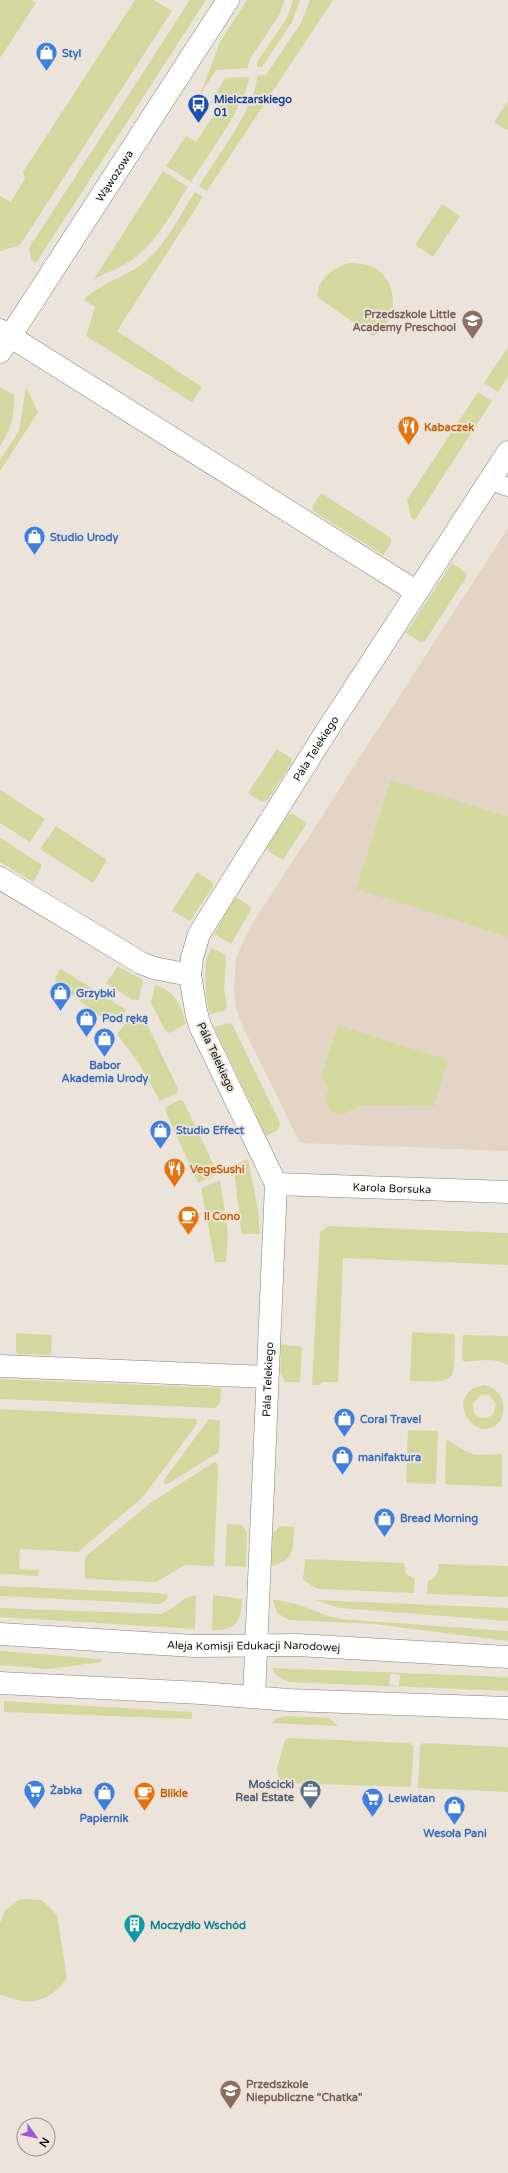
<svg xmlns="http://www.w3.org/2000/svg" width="508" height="2173" font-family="'Varela Round',sans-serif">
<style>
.built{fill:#e3d4c6}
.green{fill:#d3d99e;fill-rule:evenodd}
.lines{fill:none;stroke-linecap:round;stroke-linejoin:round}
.pedestrian-casing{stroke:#877f77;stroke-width:19}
.minor-casing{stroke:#877f77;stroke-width:23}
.tertiary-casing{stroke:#877f77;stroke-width:23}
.pedestrian{stroke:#fff;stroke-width:18}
.minor{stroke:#fff;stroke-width:22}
.tertiary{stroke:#fff;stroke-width:22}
.labels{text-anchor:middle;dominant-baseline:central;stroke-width:4;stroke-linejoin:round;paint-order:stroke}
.shop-label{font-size:11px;font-weight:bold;fill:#366cbe;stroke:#ece3da;text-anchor:start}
.transit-label{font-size:11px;font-weight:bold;fill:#164399;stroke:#ece3da;text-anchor:start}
.street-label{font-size:11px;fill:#14110e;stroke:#ece3da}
.education-label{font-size:11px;font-weight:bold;fill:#785e54;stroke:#ece3da;text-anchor:end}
.food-label{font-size:11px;font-weight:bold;fill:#c56008;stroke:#ece3da;text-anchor:start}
.service-label{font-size:11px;font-weight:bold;fill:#4e5e75;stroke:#ece3da;text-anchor:end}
.culture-label{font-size:11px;font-weight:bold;fill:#0d838f;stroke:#ece3da;text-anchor:start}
</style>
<rect width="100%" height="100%" fill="#ece3da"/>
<polygon class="built" points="508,528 508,1151 303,1143 299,1141 241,1023 236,1009 234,991 236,958 249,929"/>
<g class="green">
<polygon points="0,0 31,0 36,3 0,58"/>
<polygon points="135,0 154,0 172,11 20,245 0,251 0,196 11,202 25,179 23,172"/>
<polygon points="190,0 206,0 36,263 31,260 29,248"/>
<polygon points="247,0 285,0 279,15 249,61 248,68 216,70 200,95 220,42"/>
<polygon points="293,0 300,0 292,22 262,67 257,67 257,62 287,18"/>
<path d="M310 0H333L207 191 199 186C215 159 257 106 257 76L266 75 301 23Z"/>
<path d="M249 77C247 103 206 158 191 182L166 166 186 136 196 142 219 107 211 102 225 78Z"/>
<polygon points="508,101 508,131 494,122"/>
<path d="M163 171 188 187C173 210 159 239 137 256 124 267 108 272 94 279Z"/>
<path d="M195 192 203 197 117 331 202 387 192 402 86 336 95 307 84 300C102 281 128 277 147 260 167 243 180 214 195 192Z"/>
<polygon points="442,204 460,216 433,257 415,245"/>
<path d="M348 263C359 263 369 264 378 270 400 287 397 322 373 336L317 297C318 278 332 269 348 263Z"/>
<polygon points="508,347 508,376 498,392 484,383"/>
<path d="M0 387 14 395C14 417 12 427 0 446Z"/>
<polygon points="26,387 38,412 0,471 0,460 19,431"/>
<polygon points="478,392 492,401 415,520 411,517 407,500"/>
<polygon points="321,493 391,538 391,543 383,555 313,511 312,507"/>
<polygon points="452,563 466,573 467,576 425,641 421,642 406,633"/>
<polygon points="277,749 291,758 292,762 267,801 262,802 248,793"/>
<polygon points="391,780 508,817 508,937 356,889"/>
<polygon points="0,790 45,819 30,842 0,823"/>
<polygon points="289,814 293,814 307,823 283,860 268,851 267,847"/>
<polygon points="56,826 107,860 93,883 40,849"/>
<polygon points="0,838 41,864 41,868 33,882 0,862"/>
<polygon points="197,872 211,881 214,885 190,921 172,911"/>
<polygon points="235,898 238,898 252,908 231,944 214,934"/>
<path d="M212 948 226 956 224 989 227 1007 223 1011 210 1014C206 1000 201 959 212 948Z"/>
<polygon points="118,966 143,980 139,1000 133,1000 106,983"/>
<path d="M60 970H63L126 1010C125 1018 117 1023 110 1024L56 982 55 978Z"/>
<path d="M155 985C174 990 182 1006 186 1024L169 1033 165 1030 151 1003Z"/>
<polygon points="135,1016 147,1024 178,1089 177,1093 160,1101 140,1065 117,1034 130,1018"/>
<polygon points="230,1023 233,1026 280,1123 278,1130 266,1136 214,1027"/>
<polygon points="338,1025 448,1060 434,1106 357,1105 356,1108 342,1115 331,1112 325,1099 329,1089 321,1076"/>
<polygon points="179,1100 184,1102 218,1174 198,1183 164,1108"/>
<polygon points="248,1159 258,1210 260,1234 244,1234 241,1232 235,1177 232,1170 234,1165"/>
<polygon points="220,1180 228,1234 226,1262 215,1262 201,1188"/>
<polygon points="328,1226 508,1233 508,1265 343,1258 338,1382 322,1382 319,1385 312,1385 320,1232"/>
<path d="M412 1332 455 1334C454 1381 460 1383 410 1381Z"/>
<polygon points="16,1333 52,1335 51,1353 49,1355 18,1354 16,1351"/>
<path d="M463 1335 508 1336V1365C493 1357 480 1361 465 1362L462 1360Z"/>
<polygon points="281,1345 299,1346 302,1348 300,1382 285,1382 280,1371"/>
<polygon points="0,1379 221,1388 220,1403 215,1408 0,1399"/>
<path d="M485 1385C501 1389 508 1404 501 1420 477 1451 439 1392 485 1385ZM481 1395H489L496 1404 493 1415C482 1421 471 1417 473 1403Z"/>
<polygon points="0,1409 196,1419 197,1424 143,1497 78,1552 20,1549 19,1569 39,1570 38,1576 0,1574"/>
<polygon points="209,1419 220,1421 219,1452 166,1485 163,1481"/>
<polygon points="408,1430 438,1431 436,1484 406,1483"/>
<polygon points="448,1440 467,1452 477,1455 502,1454 502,1487 445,1484 446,1441"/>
<polygon points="214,1462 218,1464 214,1566 185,1565 156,1582 85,1579 85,1557 149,1504"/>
<polygon points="227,1524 242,1525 247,1533 246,1567 225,1566"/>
<path d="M280 1526 294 1527C293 1548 295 1561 271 1566L273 1533Z"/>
<polygon points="305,1559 404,1563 406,1574 415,1579 414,1593 318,1589 303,1580"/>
<path d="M438 1564 508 1566V1597L427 1594 428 1581C436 1578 440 1572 438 1564Z"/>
<polygon points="0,1586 158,1593 169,1595 166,1600 160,1604 0,1596"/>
<path d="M196 1595 195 1629 0 1617V1608L161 1614C174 1609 182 1597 196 1595Z"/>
<path d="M213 1595 242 1599C241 1621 236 1631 212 1630Z"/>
<path d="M273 1600C299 1601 316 1614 340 1619L508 1631V1641L374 1624 289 1620 277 1613Z"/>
<polygon points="315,1600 508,1608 508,1621 339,1608"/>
<polygon points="0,1651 101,1659 101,1662 48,1669 0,1665"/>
<path d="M272 1668 508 1677V1691L288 1682 276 1675ZM390 1674 400 1675 399 1686 389 1685Z"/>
<polygon points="4,1701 192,1712 192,1719 4,1712"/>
<polygon points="286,1716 329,1718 338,1726 271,1723 277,1718"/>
<polygon points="291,1738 409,1743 414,1746 411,1787 279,1783 277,1768 285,1740"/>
<polygon points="423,1743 508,1747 508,1792 418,1788 420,1746"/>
<path d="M21 1899 42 1900 57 1915 67 1978C48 2004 29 2007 0 1994V1923L6 1909Z"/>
</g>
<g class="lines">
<defs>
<polyline id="pedestrian" points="489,480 508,487"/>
<g id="minor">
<polyline points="0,330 417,592"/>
<polyline points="0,878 141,963 154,968 190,975"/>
<path id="s1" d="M276 1184 508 1192"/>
<polyline points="0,1366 267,1377"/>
<path id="s2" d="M254 1697 276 1184 200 1026 196 1011 190 975 192 958 199 934 322 738 508 452"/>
</g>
<g id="tertiary">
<path id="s3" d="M0 352 228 0"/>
<path id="s4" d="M0 1634 194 1646 297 1645 508 1657"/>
<polyline points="0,1683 201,1693 289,1700 508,1708"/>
</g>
</defs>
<use href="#pedestrian" class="pedestrian-casing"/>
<use href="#minor" class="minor-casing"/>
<use href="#tertiary" class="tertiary-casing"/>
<use href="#pedestrian" class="pedestrian"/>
<use href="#minor" class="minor"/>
<use href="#tertiary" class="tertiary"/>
</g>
<defs>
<symbol id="shop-pin" viewBox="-11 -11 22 30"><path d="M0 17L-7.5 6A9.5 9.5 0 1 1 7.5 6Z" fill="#3f7fe0" stroke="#ece3da"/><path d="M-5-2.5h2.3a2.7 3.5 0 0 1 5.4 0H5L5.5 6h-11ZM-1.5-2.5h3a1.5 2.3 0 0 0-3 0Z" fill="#fff"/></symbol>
<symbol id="bus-pin" viewBox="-11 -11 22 30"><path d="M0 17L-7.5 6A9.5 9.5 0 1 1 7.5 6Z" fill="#1a4fb4" stroke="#ece3da"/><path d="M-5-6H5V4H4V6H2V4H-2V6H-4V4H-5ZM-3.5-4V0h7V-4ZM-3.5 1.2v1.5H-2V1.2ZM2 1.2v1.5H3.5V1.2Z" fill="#fff"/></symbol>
<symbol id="school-pin" viewBox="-11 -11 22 30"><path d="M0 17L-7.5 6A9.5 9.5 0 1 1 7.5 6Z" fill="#8d6e63" stroke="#ece3da"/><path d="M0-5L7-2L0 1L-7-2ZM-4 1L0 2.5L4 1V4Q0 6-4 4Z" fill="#fff"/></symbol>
<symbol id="restaurant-pin" viewBox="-11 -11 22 30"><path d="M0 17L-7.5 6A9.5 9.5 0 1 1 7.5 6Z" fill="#e8710a" stroke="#ece3da"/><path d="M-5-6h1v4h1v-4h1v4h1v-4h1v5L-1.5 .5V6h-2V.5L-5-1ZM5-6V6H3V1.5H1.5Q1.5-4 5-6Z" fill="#fff"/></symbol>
<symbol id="cafe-pin" viewBox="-11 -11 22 30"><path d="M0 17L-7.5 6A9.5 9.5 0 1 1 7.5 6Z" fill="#e8710a" stroke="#ece3da"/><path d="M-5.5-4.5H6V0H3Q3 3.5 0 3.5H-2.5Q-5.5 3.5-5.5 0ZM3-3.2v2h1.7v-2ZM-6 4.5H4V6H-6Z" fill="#fff"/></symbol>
<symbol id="supermarket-pin" viewBox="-11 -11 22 30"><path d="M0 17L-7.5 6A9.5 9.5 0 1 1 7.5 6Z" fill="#3f7fe0" stroke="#ece3da"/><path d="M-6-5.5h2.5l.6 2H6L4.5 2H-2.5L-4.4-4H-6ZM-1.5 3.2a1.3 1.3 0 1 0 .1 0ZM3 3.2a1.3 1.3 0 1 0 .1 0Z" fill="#fff"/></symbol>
<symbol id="office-pin" viewBox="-11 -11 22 30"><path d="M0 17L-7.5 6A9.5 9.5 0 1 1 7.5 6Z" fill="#5c6f8a" stroke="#ece3da"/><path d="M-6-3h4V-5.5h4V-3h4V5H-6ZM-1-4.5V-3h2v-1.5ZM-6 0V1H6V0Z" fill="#fff"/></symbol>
<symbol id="building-pin" viewBox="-11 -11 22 30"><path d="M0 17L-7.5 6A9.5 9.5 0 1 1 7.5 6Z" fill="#0f9aa8" stroke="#ece3da"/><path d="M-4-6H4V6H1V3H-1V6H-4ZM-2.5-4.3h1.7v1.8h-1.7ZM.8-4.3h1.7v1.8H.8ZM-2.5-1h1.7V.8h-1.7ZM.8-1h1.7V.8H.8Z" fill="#fff"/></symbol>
</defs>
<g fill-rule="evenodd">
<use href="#shop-pin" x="34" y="40" width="25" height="34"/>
<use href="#bus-pin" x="186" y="92" width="25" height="34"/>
<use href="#school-pin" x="460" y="308" width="25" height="34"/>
<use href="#restaurant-pin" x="396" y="414" width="25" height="34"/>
<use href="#shop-pin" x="22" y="524" width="25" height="34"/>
<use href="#shop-pin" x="48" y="980" width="25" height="34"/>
<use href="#shop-pin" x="74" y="1006" width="25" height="34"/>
<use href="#shop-pin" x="92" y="1026" width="25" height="34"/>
<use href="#shop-pin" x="148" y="1118" width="25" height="34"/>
<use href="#restaurant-pin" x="162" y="1156" width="25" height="34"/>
<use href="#cafe-pin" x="176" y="1204" width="25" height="34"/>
<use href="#shop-pin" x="332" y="1406" width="25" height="34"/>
<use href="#shop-pin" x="330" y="1444" width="25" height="34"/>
<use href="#shop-pin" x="372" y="1506" width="25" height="34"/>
<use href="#supermarket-pin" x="22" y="1778" width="25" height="34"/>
<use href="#office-pin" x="298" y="1778" width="25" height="34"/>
<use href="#shop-pin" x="92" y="1780" width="25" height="34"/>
<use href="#cafe-pin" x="132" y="1780" width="25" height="34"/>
<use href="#supermarket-pin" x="360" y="1786" width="25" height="34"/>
<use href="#shop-pin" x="442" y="1794" width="25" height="34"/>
<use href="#building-pin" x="122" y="1912" width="25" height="34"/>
<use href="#school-pin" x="218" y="2078" width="25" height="34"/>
</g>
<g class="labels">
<g class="shop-label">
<text x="62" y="53">Styl</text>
<text x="50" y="537">Studio Urody</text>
<text x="76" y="993">Grzybki</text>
<text x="102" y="1018">Pod ręką</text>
<text x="105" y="1065" text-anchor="middle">Babor<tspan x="105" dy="13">Akademia Urody</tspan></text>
<text x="176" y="1130">Studio Effect</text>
<text x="360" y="1419">Coral Travel</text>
<text x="358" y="1457">manifaktura</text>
<text x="400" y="1518">Bread Morning</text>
<text x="50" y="1790">Żabka</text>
<text x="388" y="1798">Lewiatan</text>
<text x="104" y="1818" text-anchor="middle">Papiernik</text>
<text x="455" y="1833" text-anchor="middle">Wesoła Pani</text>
</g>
<g class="transit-label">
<text x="214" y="99">Mielczarskiego<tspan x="214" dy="13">01</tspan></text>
</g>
<g class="street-label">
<text stroke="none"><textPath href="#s3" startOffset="210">Wąwozowa</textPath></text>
<text stroke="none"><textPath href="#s2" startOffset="1002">Pála Telekiego</textPath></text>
<text transform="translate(216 1057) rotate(65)">Pála Telekiego</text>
<text stroke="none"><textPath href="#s1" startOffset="116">Karola Borsuka</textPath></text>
<text stroke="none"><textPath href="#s2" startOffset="318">Pála Telekiego</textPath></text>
<text stroke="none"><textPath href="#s4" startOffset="254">Aleja Komisji Edukacji Narodowej</textPath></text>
</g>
<g class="education-label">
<text x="456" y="314">Przedszkole Little<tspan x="456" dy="13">Academy Preschool</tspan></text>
<text x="246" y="2084" text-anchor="start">Przedszkole<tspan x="246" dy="13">Niepubliczne "Chatka"</tspan></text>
</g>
<g class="food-label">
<text x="424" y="427">Kabaczek</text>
<text x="190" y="1169">VegeSushi</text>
<text x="204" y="1216">Il Cono</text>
<text x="160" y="1793">Blikle</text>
</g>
<g class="service-label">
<text x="294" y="1784">Mościcki<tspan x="294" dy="13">Real Estate</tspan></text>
</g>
<g class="culture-label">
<text x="150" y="1925">Moczydło Wschód</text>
</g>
</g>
<g transform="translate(36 2137) rotate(123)"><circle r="19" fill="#ece3da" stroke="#968f88"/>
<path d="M0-3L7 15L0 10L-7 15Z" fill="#9a5cd3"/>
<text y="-6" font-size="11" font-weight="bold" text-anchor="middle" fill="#14110e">N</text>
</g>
</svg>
